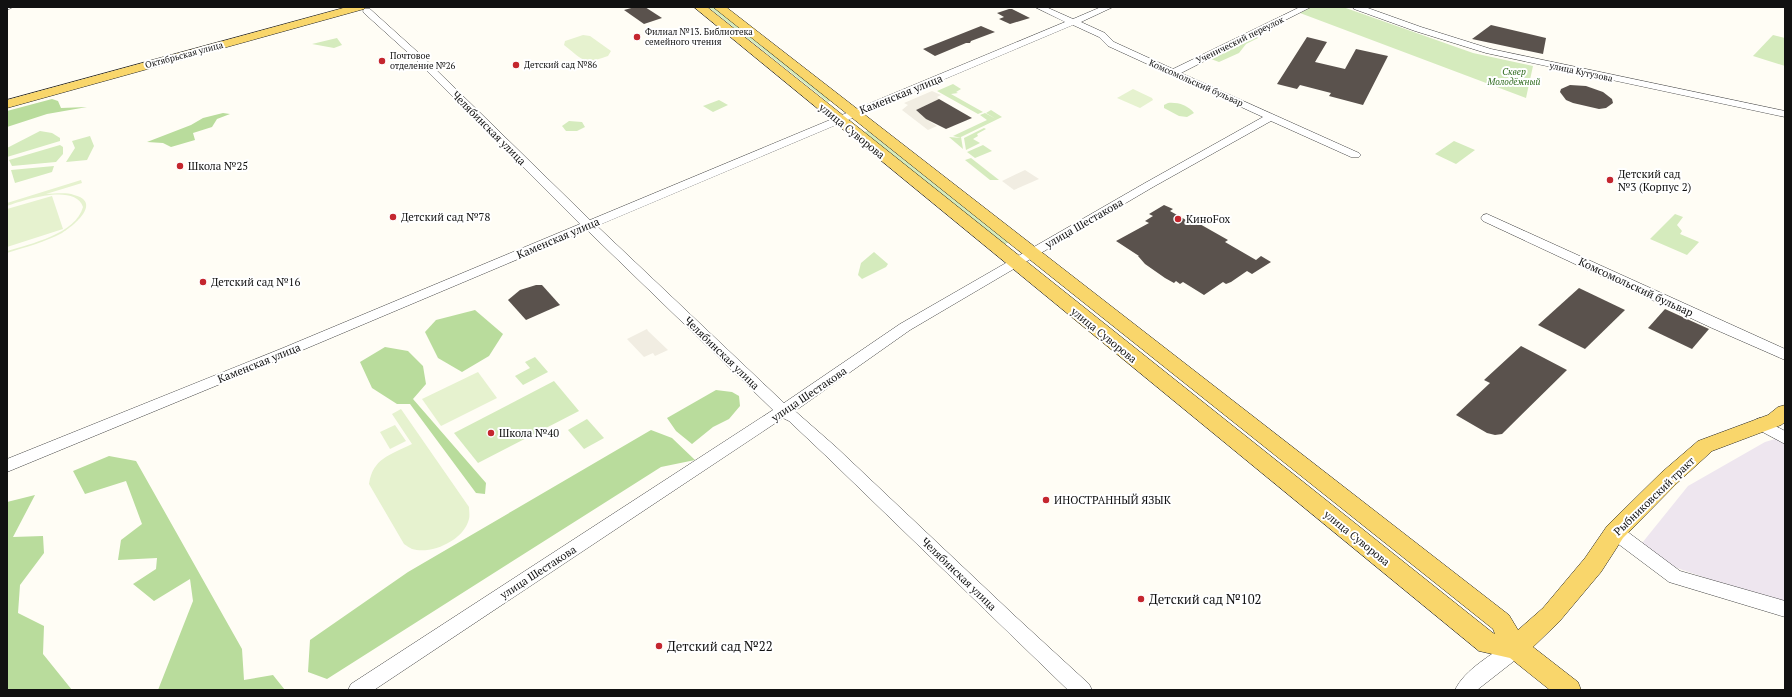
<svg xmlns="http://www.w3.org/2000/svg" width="1792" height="697" font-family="'PT Serif',serif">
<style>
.industrial{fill:#eee6ef}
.green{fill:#d5ebbd}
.forest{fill:#b9dc9c}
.pitch{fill:#e6f2cf}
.plaza{fill:#f1ede2}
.building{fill:#5a524d}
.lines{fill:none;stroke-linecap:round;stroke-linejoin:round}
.minor-casing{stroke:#444;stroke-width:1}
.major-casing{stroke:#222;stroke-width:1}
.minor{fill:#fff;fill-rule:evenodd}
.major{fill:#f9d66b;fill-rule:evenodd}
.poi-dot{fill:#c4262e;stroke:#fff;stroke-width:1.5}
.labels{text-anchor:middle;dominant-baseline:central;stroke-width:4;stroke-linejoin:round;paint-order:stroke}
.far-poi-label{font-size:9px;fill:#111;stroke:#fff;text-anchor:start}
.far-street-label{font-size:9px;fill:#111;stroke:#fff}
.far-park-label{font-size:9px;font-style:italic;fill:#2f6b1f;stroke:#fff}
.street-label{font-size:11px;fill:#111;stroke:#fff}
.poi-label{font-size:11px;fill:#111;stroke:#fff;text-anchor:start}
.near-poi-label{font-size:13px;fill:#111;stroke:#fff;text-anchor:start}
</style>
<rect width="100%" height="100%" fill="#fffdf5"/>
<polygon class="industrial" points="1785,436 1785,603 1723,584 1634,553 1688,486 1765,442"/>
<g class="green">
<polygon points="708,7 714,7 832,100 828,102"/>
<polygon points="1312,7 1343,7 1473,53 1533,66 1526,98 1300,13"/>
<polygon points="1773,35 1785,38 1785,66 1753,56"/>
<polygon points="1257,37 1258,38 1246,44 1239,53 1219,62 1211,59"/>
<polygon points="337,38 342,45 334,48 312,44"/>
<polygon points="953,84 961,89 956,92 958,93 951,94 983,112 978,114 937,91"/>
<polygon points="719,100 728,105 713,112 703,106"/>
<path d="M1168 103C1177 102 1188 105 1194 113L1187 117 1179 116 1164 108V105Z"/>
<polygon points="991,110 1002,117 961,137 963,149 949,137 961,138 953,136 987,120 980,115 985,113 996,119 986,113"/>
<polygon points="569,121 582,122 585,127 577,131 566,131 562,126"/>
<polygon points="984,128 986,129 977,134 978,136 973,139 980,143 966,150 964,138"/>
<polygon points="40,131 52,133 60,138 60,141 7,157 7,148"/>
<polygon points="868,131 1009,242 1004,245 863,132"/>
<polygon points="90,136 94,146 87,160 66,162 75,148 72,141"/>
<polygon points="1454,141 1475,150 1456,164 1435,154"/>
<polygon points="60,145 63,147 63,154 56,162 12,166 9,160"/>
<polygon points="983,145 992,151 975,158 967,152"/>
<polygon points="971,158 999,180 990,180 965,160"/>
<polygon points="54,166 52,172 15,183 11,170"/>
<polygon points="1675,214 1683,217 1677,225 1682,231 1680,234 1699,242 1687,255 1650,239"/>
<polygon points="874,252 888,264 886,267 862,279 858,275 861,263"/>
<polygon points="535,357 548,372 523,385 515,376 530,368 525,362"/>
<polygon points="554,381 579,411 478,463 454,433"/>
<polygon points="587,419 604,438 584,449 568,430"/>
</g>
<g class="forest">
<polygon points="52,99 58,101 61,108 87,107 47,114 7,127 7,111"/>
<polygon points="223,113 230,114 217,119 212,127 193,133 195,140 171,147 163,143 147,142 191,125 203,118"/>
<polygon points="475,310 503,334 489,356 462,372 438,358 425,332 436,320"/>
<polygon points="385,347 408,351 423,366 426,384 413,399 486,483 485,494 476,493 410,404 397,404 372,388 360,362"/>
<polygon points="716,390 732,392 739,396 740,406 729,419 713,427 692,444 676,431 667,418"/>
<polygon points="651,430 672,438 695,460 661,467 327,679 308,672 310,640 408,572"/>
<polygon points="109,456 136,461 242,649 244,680 273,675 285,690 158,690 193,601 190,579 154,601 133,584 156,569 157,558 118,560 121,540 142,524 126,481 85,494 73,471"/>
<polygon points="35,495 13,537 43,536 44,553 20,585 18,613 44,626 43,654 72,690 7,690 7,502"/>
</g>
<g class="pitch">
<path d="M583 35 590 36 611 51 608 56C583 65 583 60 564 45L565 41Z"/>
<polygon points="1133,89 1152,98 1153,100 1140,108 1117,98"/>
<path d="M81 180 82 183 46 194C55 194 65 192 74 195 102 202 75 225 62 233 45 242 26 247 7 253V251C30 244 76 234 83 207 75 183 24 200 7 206V203Z"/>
<polygon points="52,196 63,229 7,247 7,209"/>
<polygon points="478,372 497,398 441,426 422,399"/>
<path d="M401 409 469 507C469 510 470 515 469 519 464 540 432 555 412 549 410 548 407 546 404 544L369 484C373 458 390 455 412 444L392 414Z"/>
<polygon points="395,425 406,441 390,449 380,432"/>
</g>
<g class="plaza">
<polygon points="932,91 941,95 937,97 939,99 916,110 926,119 937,126 928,130 902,110 908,105 904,103"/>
<polygon points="1025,170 1039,179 1014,190 1002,181"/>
<polygon points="647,329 648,331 668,350 655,356 653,353 644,357 627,339"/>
</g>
<g class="building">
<polygon points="635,7 645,7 662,18 644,24 624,10"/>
<polygon points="1009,9 1012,9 1030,18 1010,24 999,19 1004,17 997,13"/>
<polygon points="1491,25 1546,38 1543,54 1472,39"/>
<polygon points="981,26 995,32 971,41 970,43 966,43 935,56 923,49"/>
<polygon points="1307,37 1327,42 1315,62 1345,69 1356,49 1388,56 1363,105 1329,96 1331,93 1300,85 1297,89 1277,84"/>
<polygon points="1570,85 1586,86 1603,92 1612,99 1613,103 1606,108 1599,109 1573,103 1566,100 1560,92 1561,89"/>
<polygon points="939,99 972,118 946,129 926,119 916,110"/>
<polygon points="1164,205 1173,209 1170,211 1195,225 1198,223 1228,240 1225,242 1256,260 1261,256 1271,262 1252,274 1247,271 1231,282 1226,284 1223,282 1204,295 1183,282 1180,284 1176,281 1174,283 1165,278 1145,264 1138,256 1139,256 1116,241 1149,223 1145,221 1153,216 1149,214"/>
<polygon points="536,285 542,285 560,305 526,320 508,300 520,290"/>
<polygon points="1579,288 1625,310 1585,349 1538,325"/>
<polygon points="1665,309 1709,329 1692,349 1648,328"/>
<polygon points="1521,346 1567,370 1502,434 1495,435 1487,433 1456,415 1490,383 1484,380"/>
</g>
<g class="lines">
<defs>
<g id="minor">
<polygon points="7,7 13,7 7,10"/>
<path d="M1035 7H1046L1073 19 1101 7H1113L1081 22 1105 33 1114 42 1173 69 1300 7H1311L1181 73 1359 153 1361 155 1359 157H1351L1271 121 1153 187 910 330 795 411 836 447 1016 617 1089 684 1092 690H1068L825 455 789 421 783 418 374 690H348L351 684 773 410 587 230 293 354 7 472V459L283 348 580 224 415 59 364 13 363 11 364 9H370L421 55 590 220 1065 22ZM1073 25 1099 37 1108 46 1263 117 1145 183 900 324 784 403 597 226Z"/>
<polygon points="1353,7 1365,7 1421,27 1491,49 1785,111 1785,117 1486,53 1415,31 1354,9"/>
<polygon points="1487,214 1785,349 1785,360 1712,328 1483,221 1481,218 1483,215"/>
<polygon points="1760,418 1785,431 1785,444 1755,428 1752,424 1755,420"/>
<polygon points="1615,525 1621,527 1680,571 1785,601 1785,617 1669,582 1609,537 1607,532 1609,527"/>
<path d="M1516 640 1523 642 1525 648 1523 654 1477 690H1455C1465 669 1492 655 1509 642Z"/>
</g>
<g id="major">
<polygon points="347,7 366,7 364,9 7,108 7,100"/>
<polygon points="694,7 707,7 1493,633 1495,634 1493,629 713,7 726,7 1509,615 1518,630 1543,608 1585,558 1607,526 1662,472 1698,441 1768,415 1778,407 1785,405 1785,422 1781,425 1712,451 1676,484 1623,538 1601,572 1559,622 1533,647 1578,682 1581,690 1550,690 1510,658 1479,651"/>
</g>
</defs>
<use href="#minor" class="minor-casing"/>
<use href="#major" class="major-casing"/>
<use href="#minor" class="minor"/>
<use href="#major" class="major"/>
</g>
<g class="poi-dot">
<circle cx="637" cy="37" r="4"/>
<circle cx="382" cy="61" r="4"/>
<circle cx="516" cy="65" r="4"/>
<circle cx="180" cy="166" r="4"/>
<circle cx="1610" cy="180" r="4"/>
<circle cx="393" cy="217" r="4"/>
<circle cx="1178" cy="219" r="4"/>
<circle cx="203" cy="282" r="4"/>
<circle cx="491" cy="433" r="4"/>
<circle cx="1046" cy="500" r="4"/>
<circle cx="1141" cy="599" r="4"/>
<circle cx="659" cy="646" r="4"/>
</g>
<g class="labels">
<g class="far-poi-label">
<text x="645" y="32">Филиал №13. Библиотека<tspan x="645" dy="10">семейного чтения</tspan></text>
<text x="390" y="56">Почтовое<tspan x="390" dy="10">отделение №26</tspan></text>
<text x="524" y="65">Детский сад №86</text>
</g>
<g class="far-street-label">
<text transform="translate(1240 40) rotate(-26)">Ученический переулок</text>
<text transform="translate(184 55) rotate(-15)">Октябрьская улица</text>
<text transform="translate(1581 72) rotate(12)">улица Кутузова</text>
<text transform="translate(1196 83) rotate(24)">Комсомольский бульвар</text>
</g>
<g class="far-park-label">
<text x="1514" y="72">Сквер<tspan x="1514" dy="10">Молодёжный</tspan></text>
</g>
<g class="street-label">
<text transform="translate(901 94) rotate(-22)">Каменская улица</text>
<text transform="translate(489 128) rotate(45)">Челябинская улица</text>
<text transform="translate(852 131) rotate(39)">улица Суворова</text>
<text transform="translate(1084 223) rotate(-30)">улица Шестакова</text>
<text transform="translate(558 238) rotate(-23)">Каменская улица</text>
<text transform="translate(1636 287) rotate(25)">Комсомольский бульвар</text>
<text transform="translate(1104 335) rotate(39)">улица Суворова</text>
<text transform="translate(722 353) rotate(44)">Челябинская улица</text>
<text transform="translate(259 363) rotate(-22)">Каменская улица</text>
<text transform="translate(809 394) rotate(-34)">улица Шестакова</text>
<text transform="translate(1654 496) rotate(-44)">Рыбниковский тракт</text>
<text transform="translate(1357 538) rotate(39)">улица Суворова</text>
<text transform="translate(538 572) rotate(-33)">улица Шестакова</text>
<text transform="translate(959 574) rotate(44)">Челябинская улица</text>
</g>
<g class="poi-label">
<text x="188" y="166">Школа №25</text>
<text x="1618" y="174">Детский сад<tspan x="1618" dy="13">№3 (Корпус 2)</tspan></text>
<text x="401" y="217">Детский сад №78</text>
<text x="1186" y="219">КиноFox</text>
<text x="211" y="282">Детский сад №16</text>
<text x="499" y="433">Школа №40</text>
<text x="1054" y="500">ИНОСТРАННЫЙ ЯЗЫК</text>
</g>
<g class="near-poi-label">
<text x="1149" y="599">Детский сад №102</text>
<text x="667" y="646">Детский сад №22</text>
</g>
</g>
<rect width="1792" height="697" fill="none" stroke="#111111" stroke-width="16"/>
</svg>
